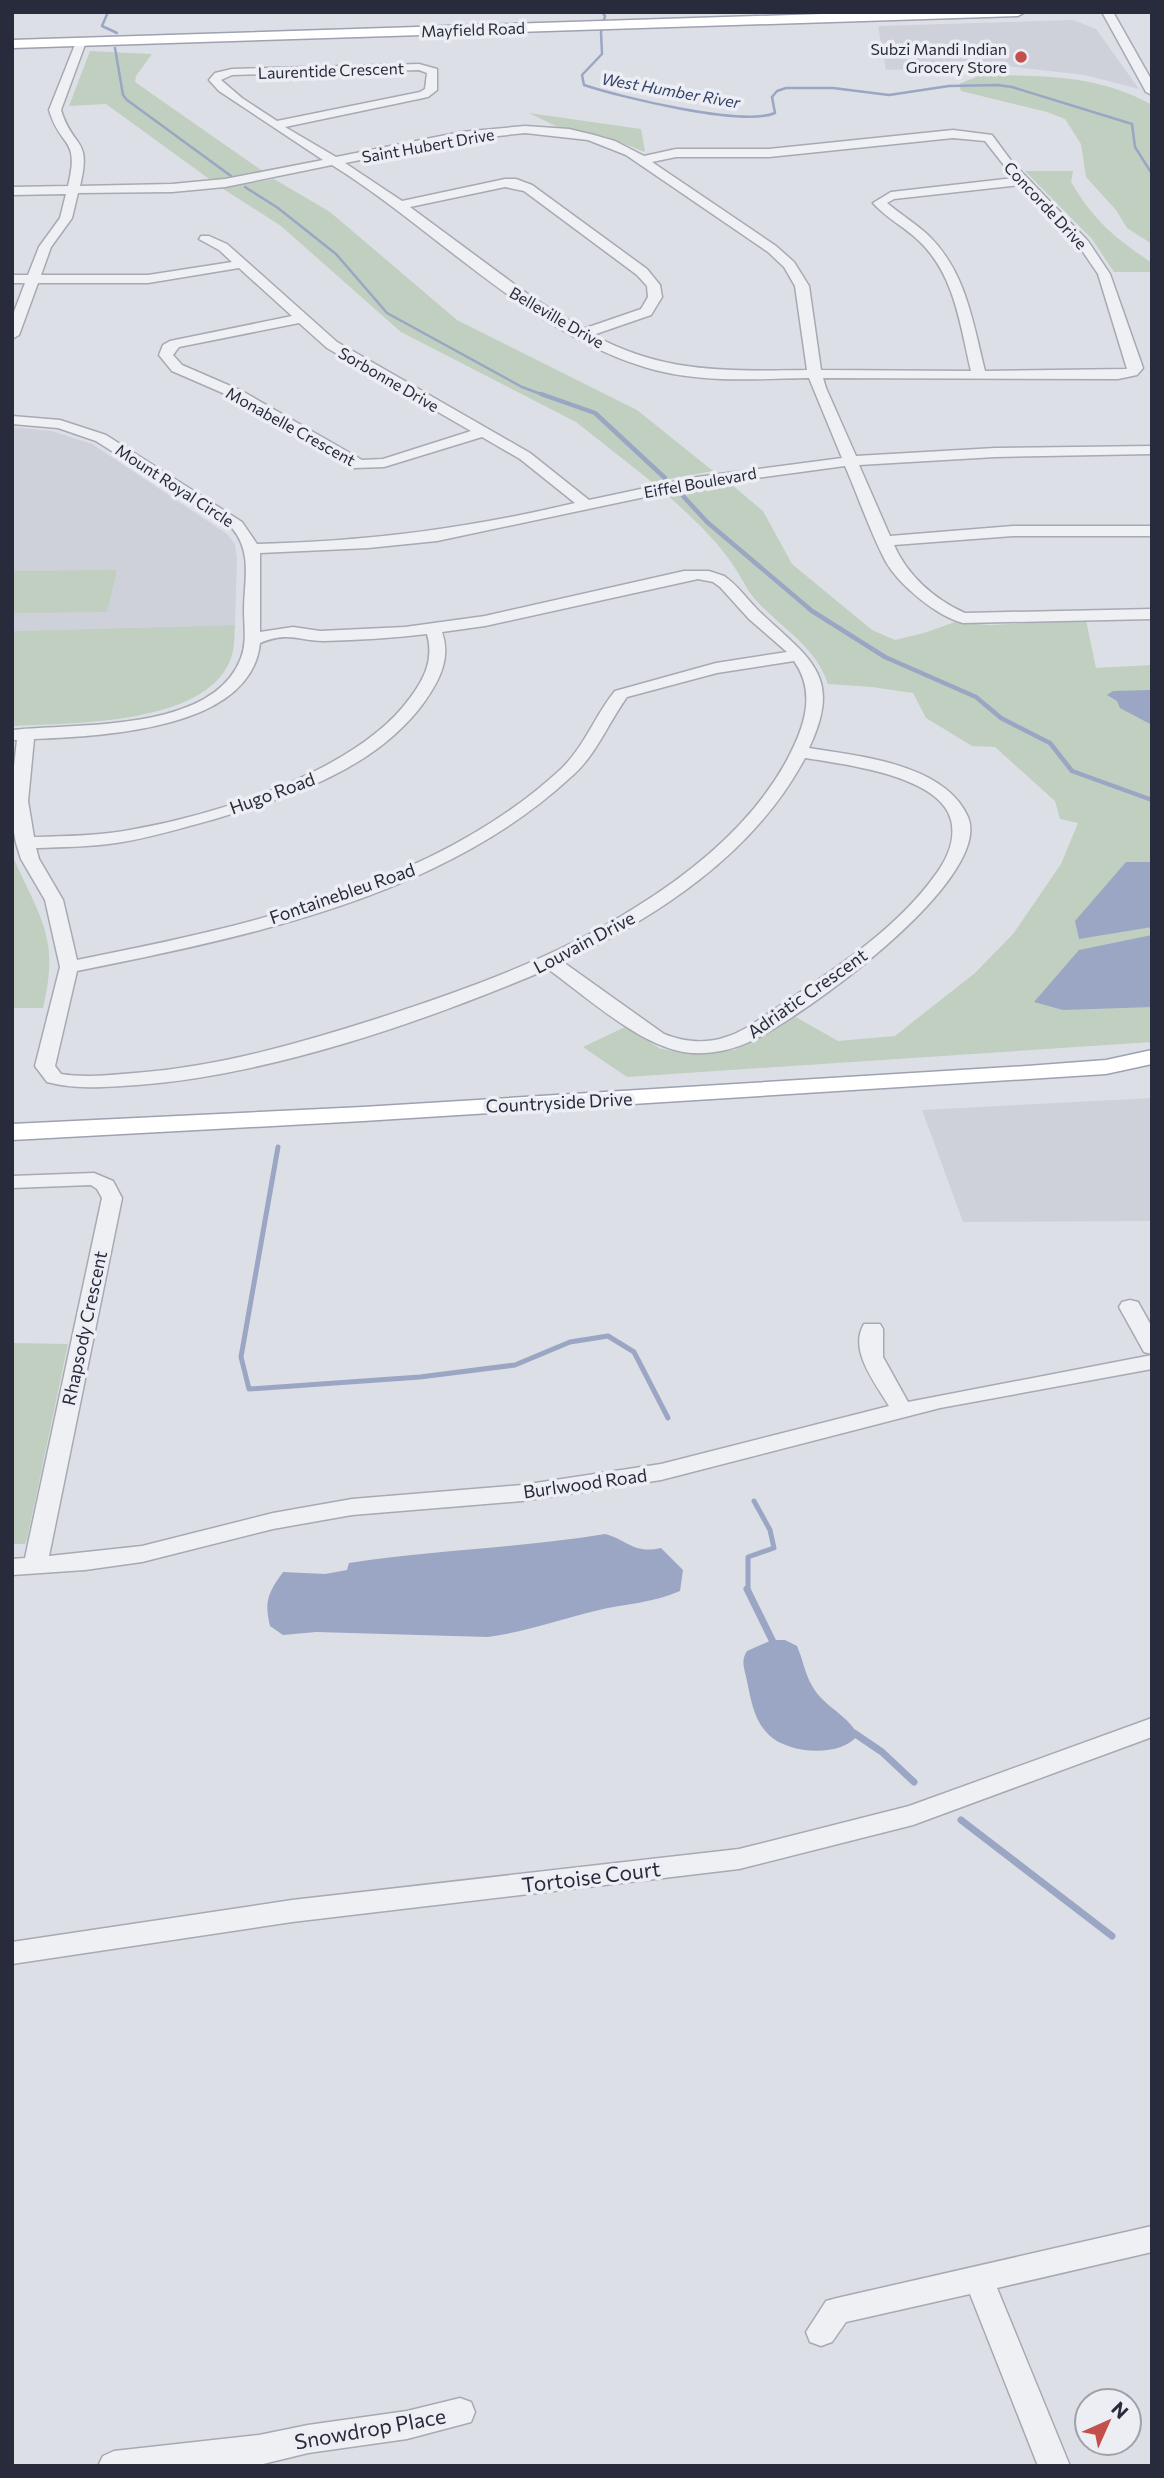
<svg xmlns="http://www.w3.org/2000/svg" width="1164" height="2478" font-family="Commissioner,sans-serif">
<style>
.built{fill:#cfd1da}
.green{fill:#c0cfbf}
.water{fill:#9aa6c4}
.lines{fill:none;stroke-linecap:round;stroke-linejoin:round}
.stream-far3{stroke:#9aa6c4;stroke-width:2.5}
.stream-far2{stroke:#9aa6c4;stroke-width:4.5}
.stream-far1{stroke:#9aa6c4;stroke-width:5}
.stream{stroke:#9aa6c4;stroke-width:7}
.minor-casing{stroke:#a7a9b3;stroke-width:3}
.major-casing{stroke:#9da1b0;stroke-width:3}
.minor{fill:#eff0f4;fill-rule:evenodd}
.major{fill:#fff;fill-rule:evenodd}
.poi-dot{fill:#c3504a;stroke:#eceef4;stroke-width:2.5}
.labels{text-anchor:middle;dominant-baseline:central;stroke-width:7;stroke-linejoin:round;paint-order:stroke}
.far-street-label{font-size:16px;fill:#282b3b;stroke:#eceef4}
.far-poi-label{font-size:16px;fill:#282b3b;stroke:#eceef4;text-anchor:end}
.far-water-label{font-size:16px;font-style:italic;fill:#35436c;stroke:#eceef4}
.street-label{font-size:18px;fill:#282b3b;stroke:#eceef4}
.near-street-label{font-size:21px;fill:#282b3b;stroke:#eceef4}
</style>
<rect width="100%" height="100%" fill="#dddfe6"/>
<g class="built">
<polygon points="1073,20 1096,29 1139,89 1085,75 1006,66 886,70 878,26"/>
<polygon points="12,427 52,431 92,444 227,534 235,544 237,558 235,625 12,631"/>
<polygon points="1152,1098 1152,1221 963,1222 922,1110"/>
</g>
<g class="green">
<polygon points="90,51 152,54 136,76 135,82 264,172 212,181 106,104 69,106"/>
<path d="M981 75C1041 76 1097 74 1152 105V244L1127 228 1116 210 1086 177 1081 144 1065 119 1047 112 961 91 959 84Z"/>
<polygon points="529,113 641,129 645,152 604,136 560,128"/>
<path d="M1025 171H1073L1071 182C1095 222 1114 237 1152 263V272H1114L1092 239Z"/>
<polygon points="274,179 330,212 457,320 637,410 713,471 652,482 576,422 401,332 281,226 222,188"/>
<path d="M731 484 763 511 792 564 872 630 895 640 924 633 955 622 990 625 1086 620 1096 668 1152 665V1042L627 1077 583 1047 627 1026 659 1048 680 1053 702 1052 735 1050 794 1016 838 1041 895 1036 975 973 1013 934 1061 864 1078 823 1060 819 1055 801 995 747 972 746 926 718 913 693 872 687 828 684C815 645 780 628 754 598 747 589 743 581 737 571 718 541 693 518 667 495Z"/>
<polygon points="117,570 107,612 12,613 12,571"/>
<path d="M235 625C234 639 235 654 227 667 195 725 70 723 12 726V631Z"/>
<path d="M12 854C38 916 61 936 43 1008H12Z"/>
<polygon points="12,1343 68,1344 27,1539 25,1544 12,1544"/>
</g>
<g class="water">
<polygon points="1152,690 1152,725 1120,708 1117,701 1107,695 1113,691"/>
<polygon points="1126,862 1152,862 1152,927 1079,939 1075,921"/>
<polygon points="1152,935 1152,1007 1063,1010 1034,1002 1079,950"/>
<path d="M605 1534C630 1541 633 1554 661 1548L683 1570 680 1591C653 1603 623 1604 595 1611 559 1620 524 1632 488 1637L316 1632 283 1635 270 1626C264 1601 268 1593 283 1572L325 1574 347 1570 349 1563C434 1550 520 1548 605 1534Z"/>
<path d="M772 1640H785L797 1646C804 1662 805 1677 816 1692 828 1708 849 1717 858 1735 841 1758 788 1754 769 1735 754 1721 751 1700 747 1681 745 1669 740 1662 747 1651Z"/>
</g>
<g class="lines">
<g class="stream-far3">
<polyline points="108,12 102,26 117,33"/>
<path d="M602 12 605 16 601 32 602 54 582 75 584 85C620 97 743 127 775 113L772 97 777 91 786 88H833L889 95 949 86 997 85 1012 87 1132 124 1135 147 1152 174"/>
<polyline points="115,48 123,95 127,100 231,176"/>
<polyline points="245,187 278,208 336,254 387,313 522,387 546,396"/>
</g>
<g class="stream-far2">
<polyline points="541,394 595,413 665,478"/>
<polyline points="683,496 707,522 812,611 885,657 976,697 1001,718 1050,743 1072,771 1152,800"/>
</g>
<g class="stream-far1">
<polyline points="278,1147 241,1357 249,1389 420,1377 515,1365 570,1342 608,1336 634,1352 668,1418"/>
<polyline points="748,1591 748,1557 774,1548 770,1530 754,1501"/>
</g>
<g class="stream">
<polyline points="747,1589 775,1646"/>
<polyline points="854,1733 882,1752 914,1782"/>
<polyline points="961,1820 1112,1936"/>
</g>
<defs>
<g id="minor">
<polygon points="1102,12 1113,12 1152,81 1152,95 1146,92"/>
<path d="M81 39 86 42 61 110C73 150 92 136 80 186L172 184 225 179 323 160 219 91 209 80 215 73 232 69 419 64 437 69V90L428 97 285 127 336 157 461 132 525 126 569 129 594 135 615 141 644 156 676 149H769L953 130 992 135 1012 162 1088 241 1110 274 1143 368 1137 375 1118 379 823 378 826 388 856 456 995 448 1152 446V454L995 457 859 465 890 536 1013 526H1152V536H1013L894 545C907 575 935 600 965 613L1152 609V619L963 623C938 617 899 585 886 562 870 532 859 498 845 466L697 486 437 541 368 548 260 553V632L293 627 320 631 405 627 485 616 684 571H709L724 576C739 586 748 601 762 614 810 659 843 676 809 748 859 756 945 764 968 817 994 880 799 1020 749 1042 732 1050 711 1054 692 1053 644 1050 587 997 548 969 426 1021 271 1075 137 1085 107 1087 77 1090 47 1082L35 1066 60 967 45 900 21 859 16 843 12 822V783L17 740H12V730C76 723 213 733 241 658 247 643 244 626 244 610 244 581 253 553 232 528L96 441 58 428 12 424V416L60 420 106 435 242 522 257 544C370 541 465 529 575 503L520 459 482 437 384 467 354 468 232 397 172 371 159 355 163 345 170 341 292 316 239 268 148 283H38L19 335 12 339V317L25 283H12V275H28L39 247 60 218 66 194 12 195V187L68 186C80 136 61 150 49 110L76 42ZM419 70 427 73 425 89 420 92 277 121 242 98 221 80 232 75ZM525 133 588 140 626 155 768 252 784 267 795 286 807 370C728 371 665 374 593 335L651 315 662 297 660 285 647 269 532 185 516 179H505L402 201 345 163 461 140ZM953 138 985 141 1014 178 891 192 873 203C886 218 905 227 919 241 955 275 960 325 971 371L821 370 809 286 794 262 776 246 652 162 676 157H769ZM332 165C437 230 534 338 655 370 705 383 758 379 809 378L842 458 697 477 589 500 530 453 337 342 227 244 209 236H201L199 239 219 250 232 262 148 275H41L51 247 72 218 78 193 172 192 225 187ZM1020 185 1079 246 1098 274 1127 369 985 371C973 323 966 273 930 237 917 224 901 215 887 203L894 199ZM505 187 524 191 637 275 647 286 648 297 641 309 583 329 533 298 410 207ZM299 323 327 348 471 431 383 459 362 460 242 391 182 365 173 355 179 347ZM698 579 713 582 720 587 749 619 787 652 716 663 615 691C595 715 585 746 561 769 434 887 242 927 77 960L63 900 39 859 36 848C63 847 90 847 116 843 150 838 182 828 215 819 292 796 376 769 425 701 440 679 451 658 442 632L485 626ZM427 634C434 659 425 678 410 698 357 771 221 813 135 829 101 836 68 836 34 837L28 801 34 739C100 736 251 731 260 643 289 631 298 641 324 641 358 640 393 638 427 634ZM794 661C817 693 804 728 787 760 753 823 693 872 633 909 553 959 465 990 376 1019 297 1044 218 1067 135 1073 110 1075 85 1078 61 1074L55 1066 77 971C246 937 443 897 572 776 597 754 608 723 627 697L717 673ZM805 758C842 764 940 775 951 820 956 839 947 859 936 874 898 928 835 969 781 1005 764 1016 746 1031 726 1037 706 1044 684 1042 664 1034L563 962C658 916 754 854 805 758Z"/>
<path d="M94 1173 113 1181 122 1198 49 1556 142 1546 273 1513 352 1499 522 1485 661 1464 889 1406C876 1384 848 1350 864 1324H880L883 1329V1357L908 1402 1152 1355V1369L940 1408 661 1480 522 1501 352 1515 273 1529 142 1562 85 1570 12 1575V1559L25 1558 102 1198 97 1189 91 1185 12 1188V1176Z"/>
<polygon points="1130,1300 1138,1302 1152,1327 1152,1354 1144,1352 1119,1307 1122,1302"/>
<polygon points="1152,1718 1152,1737 913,1825 739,1869 292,1922 12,1964 12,1942 292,1900 739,1849 909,1806"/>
<polygon points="1152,2226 1152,2252 997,2288 1070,2466 1038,2466 970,2294 846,2322 832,2342 821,2346 810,2342 806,2332 826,2301 837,2298"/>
<polygon points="460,2398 471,2402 475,2412 471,2422 407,2439 308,2453 259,2465 98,2466 103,2456 114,2451 259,2435 308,2425 407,2411"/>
</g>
<g id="major">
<polygon points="883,12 1025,12 1018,16 12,48 12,40"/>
<polygon points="1152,1050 1152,1064 1106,1074 363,1121 12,1140 12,1124 363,1107 1027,1066 1106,1060"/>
</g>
</defs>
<use href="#minor" class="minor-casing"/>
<use href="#major" class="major-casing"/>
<use href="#minor" class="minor"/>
<use href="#major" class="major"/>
</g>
<circle class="poi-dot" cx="1021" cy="57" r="7"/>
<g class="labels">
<g class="far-street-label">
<text transform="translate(473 29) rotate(-2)">Mayfield Road</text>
<text transform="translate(331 70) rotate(-2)">Laurentide Crescent</text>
<text transform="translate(428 145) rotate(-10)">Saint Hubert Drive</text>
<text transform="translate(1046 205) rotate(47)">Concorde Drive</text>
<text transform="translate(557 317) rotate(30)">Belleville Drive</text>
<text transform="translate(389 379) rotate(30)">Sorbonne Drive</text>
<text transform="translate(291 426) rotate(29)">Monabelle Crescent</text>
<text transform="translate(700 482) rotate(-10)">Eiffel Boulevard</text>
<text transform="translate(175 485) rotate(33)">Mount Royal Circle</text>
</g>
<g class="far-poi-label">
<text x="1007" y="48">Subzi Mandi Indian<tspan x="1007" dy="18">Grocery Store</tspan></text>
</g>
<g class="far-water-label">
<text transform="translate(671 90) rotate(10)">West Humber River</text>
</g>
<g class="street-label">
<text transform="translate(272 793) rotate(-20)">Hugo Road</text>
<text transform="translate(342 893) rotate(-19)">Fontainebleu Road</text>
<text transform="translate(584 942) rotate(-28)">Louvain Drive</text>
<text transform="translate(807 993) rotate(-35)">Adriatic Crescent</text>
<text transform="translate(559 1102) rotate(-3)">Countryside Drive</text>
<text transform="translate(84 1328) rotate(-78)">Rhapsody Crescent</text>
<text transform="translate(585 1483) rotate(-8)">Burlwood Road</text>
</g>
<g class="near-street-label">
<text transform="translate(591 1876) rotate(-7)">Tortoise Court</text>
<text transform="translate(370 2428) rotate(-10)">Snowdrop Place</text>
</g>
</g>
<rect width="1164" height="2478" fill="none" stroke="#282b3b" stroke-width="28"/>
<g transform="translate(1108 2422) rotate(45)"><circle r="33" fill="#eceef4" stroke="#9ea0aa" stroke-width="2"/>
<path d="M0-5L12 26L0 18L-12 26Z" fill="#c3504a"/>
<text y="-10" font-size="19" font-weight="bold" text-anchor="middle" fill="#282b3b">N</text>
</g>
</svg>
